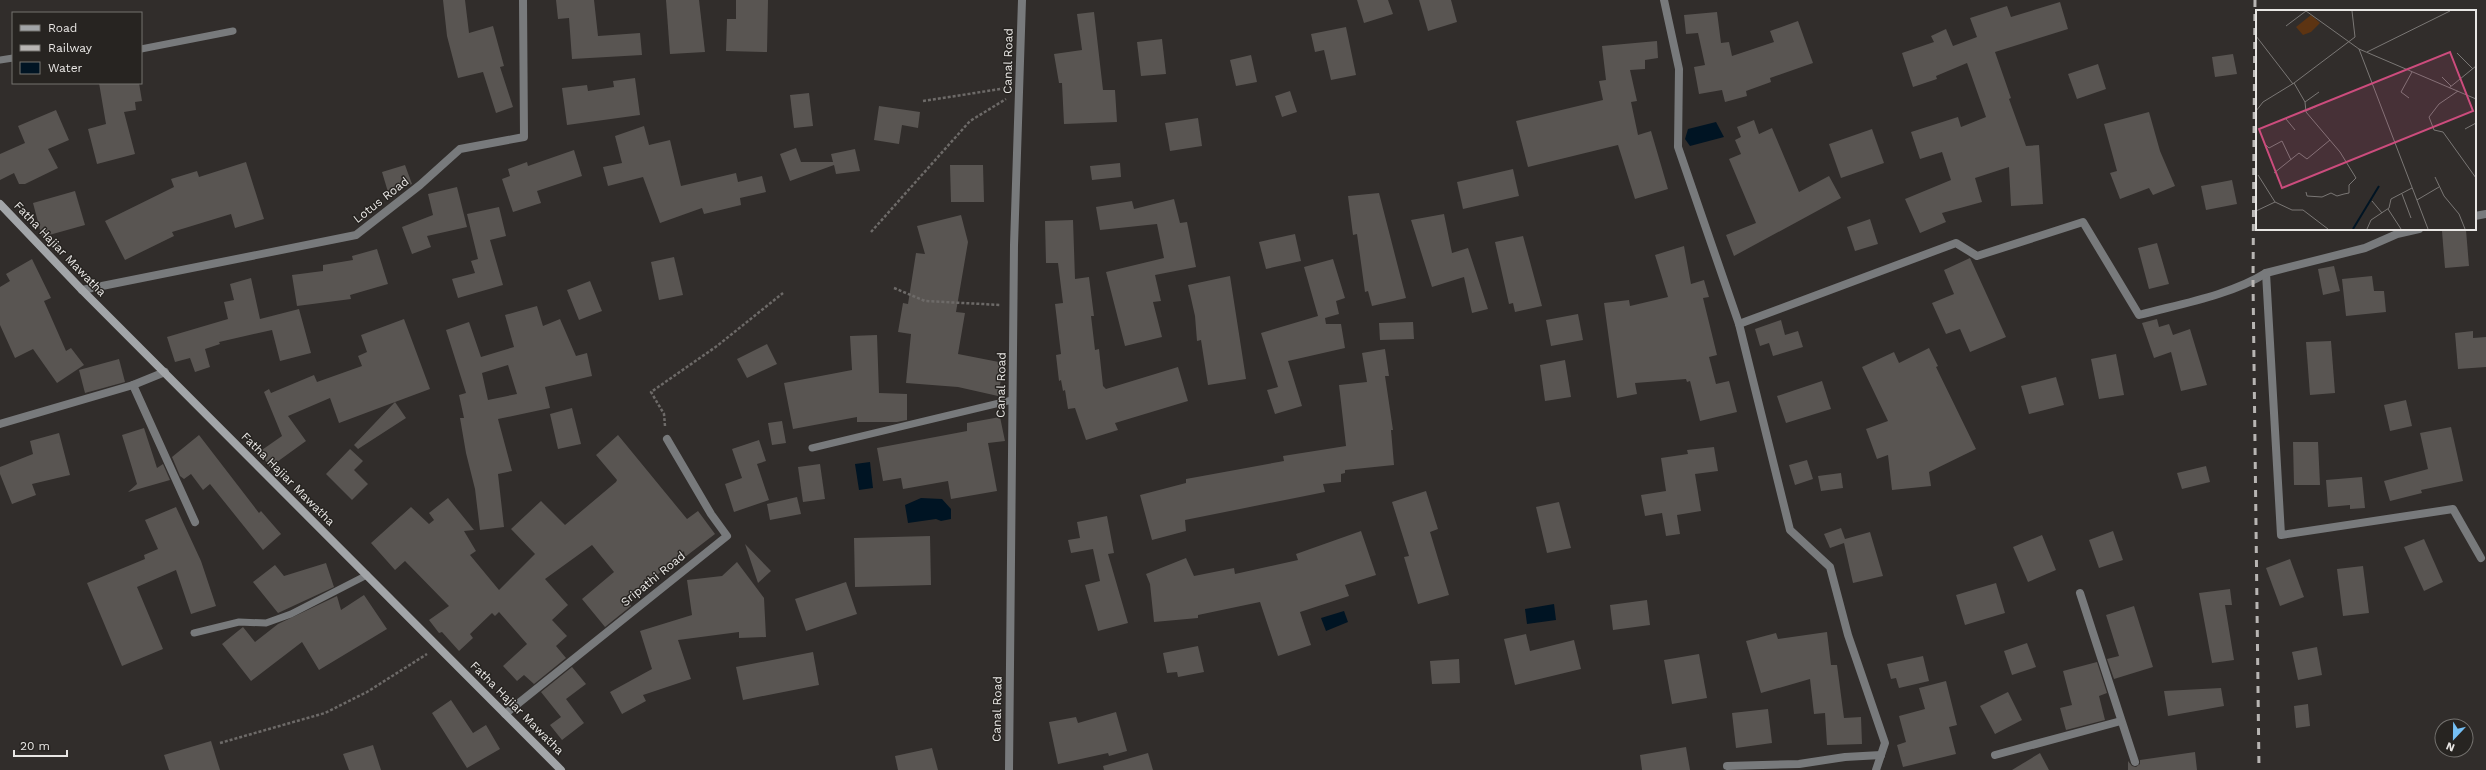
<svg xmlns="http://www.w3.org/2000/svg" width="2486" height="770" font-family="'Work Sans',sans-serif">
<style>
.water{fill:#001423}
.building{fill:#595552;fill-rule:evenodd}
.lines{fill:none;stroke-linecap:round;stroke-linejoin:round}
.path{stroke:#6d6a68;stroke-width:2.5;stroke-dasharray:3 2;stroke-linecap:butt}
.lane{stroke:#787a7c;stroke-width:7}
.street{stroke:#787a7c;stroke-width:8}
.secondary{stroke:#a2a5a8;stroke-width:8}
.rail{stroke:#b8b5b3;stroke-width:3;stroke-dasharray:7 7;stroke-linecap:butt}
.labels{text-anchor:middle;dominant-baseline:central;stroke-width:3;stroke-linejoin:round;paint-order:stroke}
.street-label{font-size:12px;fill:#e8e6e4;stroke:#272421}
.inset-river{fill:none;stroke:#001423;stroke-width:2}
.inset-road{fill:none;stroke:#7a7775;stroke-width:1}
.view{fill:#cc4c7d;fill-opacity:0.15;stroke:#cc4c7d;stroke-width:2}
.inset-edge{fill:none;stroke:#e8e6e4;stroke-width:2}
</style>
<rect width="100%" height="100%" fill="#312d2b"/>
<g class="water">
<polygon points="1716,122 1724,137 1690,146 1685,139 1688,129"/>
<polygon points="870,462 873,488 859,490 855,464"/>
<polygon points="921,498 942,499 951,509 951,519 941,521 936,519 908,523 905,505"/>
<polygon points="1554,604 1556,620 1527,624 1525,609"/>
<polygon points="1344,611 1348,622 1326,631 1321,618"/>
</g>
<g class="building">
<polygon points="443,0 465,0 469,33 493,26 504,66 500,67 513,107 496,113 483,72 458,78 447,36"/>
<polygon points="556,0 594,0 598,36 640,33 642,55 572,59 569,18 558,19"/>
<polygon points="666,0 699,0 705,52 670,54"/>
<polygon points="736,0 768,0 767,52 726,51 727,19 736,19"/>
<polygon points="1357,0 1388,0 1393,14 1364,23"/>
<polygon points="1419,0 1451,0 1457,22 1428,31"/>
<polygon points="2060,2 2068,29 1995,52 2011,98 2009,99 2026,146 2039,145 2043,204 2011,206 2009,167 1975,178 1982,202 1942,213 1946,222 1920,233 1905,199 1951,180 1942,152 1920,159 1911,132 1958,117 1961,127 1986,117 1967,63 1936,76 1937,79 1913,87 1902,53 1934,42 1931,36 1946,29 1953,46 1977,37 1970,18 2007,6 2011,17"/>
<polygon points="1094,12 1103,90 1115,90 1117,122 1064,124 1062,83 1059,83 1054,54 1082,50 1077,14"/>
<polygon points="1717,12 1721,43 1729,42 1732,56 1774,42 1770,31 1798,21 1813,63 1770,78 1771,82 1746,91 1747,96 1725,102 1722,90 1699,94 1694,67 1705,65 1698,33 1686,34 1684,15"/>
<polygon points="1346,27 1356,75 1331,80 1324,50 1315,52 1311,34"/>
<polygon points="1162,39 1166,74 1141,76 1137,42"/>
<polygon points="1657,41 1658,58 1645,60 1645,69 1630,70 1637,101 1631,102 1638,135 1651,131 1668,189 1635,199 1618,145 1528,167 1516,121 1603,100 1599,81 1606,80 1602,46"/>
<polygon points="2233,54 2237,74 2215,77 2212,57"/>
<polygon points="1251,55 1257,82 1236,86 1230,60"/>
<polygon points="2098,64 2106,89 2077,99 2068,74"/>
<polygon points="635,78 640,115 567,125 562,88 587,85 588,91 614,87 613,81"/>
<polygon points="99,83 139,83 142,101 135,102 136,110 124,112 135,154 97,164 88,129 106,124"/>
<polygon points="1290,91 1297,112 1282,117 1275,96"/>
<polygon points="809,93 813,126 794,128 790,95"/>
<polygon points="879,106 920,112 918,128 902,125 899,144 874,140"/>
<polygon points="56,110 69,140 48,149 58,168 25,184 19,184 14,173 0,180 0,154 25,143 18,126"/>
<polygon points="2149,112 2160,151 2175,186 2153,195 2149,188 2120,199 2110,173 2117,171 2104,124"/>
<polygon points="1198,118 1202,146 1170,151 1165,123"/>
<polygon points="1754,120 1759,134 1772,128 1799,192 1829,176 1841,198 1734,256 1726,235 1756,223 1729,159 1741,154 1735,140 1741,137 1737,127"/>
<polygon points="644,126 649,145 670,140 681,186 736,173 738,182 762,176 766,192 740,198 741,205 704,214 702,208 660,223 643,177 608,186 603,167 622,163 615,136"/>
<polygon points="1872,129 1884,163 1841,178 1829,144"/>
<polygon points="796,148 801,162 833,162 831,154 855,149 860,171 836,174 834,165 790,181 780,154"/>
<polygon points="574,150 582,176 537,191 541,203 513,212 502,179 510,176 508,169 527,162 528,166"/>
<polygon points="246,162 264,219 235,228 231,214 172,232 174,236 125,260 105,221 174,187 171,179 197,171 199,177"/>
<polygon points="1120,163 1121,177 1092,180 1090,166"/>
<polygon points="405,165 412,184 388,192 382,172"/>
<polygon points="950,165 983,165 984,202 951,202"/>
<polygon points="1513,169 1519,196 1463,209 1457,182"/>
<polygon points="2232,180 2237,204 2206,210 2201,186"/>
<polygon points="457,187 467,227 427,236 431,247 412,254 402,227 433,215 428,194"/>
<polygon points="75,191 85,225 42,237 33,203"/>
<polygon points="1379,193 1406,298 1372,306 1368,291 1365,292 1357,234 1353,235 1348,196"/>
<polygon points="1174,199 1180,223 1187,222 1196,267 1155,275 1161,301 1153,302 1162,337 1125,346 1106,272 1164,258 1157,224 1100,230 1096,207 1132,201 1134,209"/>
<polygon points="499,207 506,236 490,240 503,285 458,298 452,279 475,273 471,261 478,259 467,214"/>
<polygon points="1444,214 1452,253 1468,248 1488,309 1472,313 1464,277 1432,287 1411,220"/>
<polygon points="961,215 968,242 956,312 965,313 958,354 1004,363 998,396 958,387 906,383 911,334 898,332 903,303 908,304 916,253 925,254 917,226"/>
<polygon points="1870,219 1878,244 1855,251 1847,227"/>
<polygon points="1073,220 1075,279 1089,277 1094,316 1091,316 1095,350 1099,349 1103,386 1106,389 1178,367 1188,401 1115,423 1118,430 1086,440 1075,408 1068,409 1065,390 1063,391 1061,380 1059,381 1056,355 1061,354 1055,304 1063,303 1058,263 1046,263 1045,221"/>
<polygon points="2466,230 2469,266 2445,268 2442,231"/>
<polygon points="1295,234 1301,261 1266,269 1259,242"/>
<polygon points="1523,236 1542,306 1515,312 1513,303 1509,304 1495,242"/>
<polygon points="2157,243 2169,284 2149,289 2138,248"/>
<polygon points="1684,246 1691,284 1704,280 1709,297 1703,298 1717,355 1709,357 1716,384 1729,381 1737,412 1700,421 1690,381 1687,382 1686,379 1635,383 1637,394 1617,398 1604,303 1629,300 1630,306 1668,297 1655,255"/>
<polygon points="377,249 388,284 350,295 351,299 297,306 292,275 323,271 323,265 353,260 352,256"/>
<polygon points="674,257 683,295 659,300 651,262"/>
<polygon points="1970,258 2006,337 1970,352 1960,329 1946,334 1932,303 1954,294 1944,270"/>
<polygon points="32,259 51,298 44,301 66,351 71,348 84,365 57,383 33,349 15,358 0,325 0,287 10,281 6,274"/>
<polygon points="1333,259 1345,298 1336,301 1339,314 1325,318 1326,324 1341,324 1345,348 1288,361 1302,406 1275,414 1267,390 1278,387 1261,333 1318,316 1304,267"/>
<polygon points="2334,266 2340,291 2323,295 2318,269"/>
<polygon points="1230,276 1246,379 1208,385 1201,340 1197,341 1195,316 1188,285"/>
<polygon points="2372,276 2374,291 2384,291 2386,312 2346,316 2342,279"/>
<polygon points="251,278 260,319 299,309 311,353 280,361 272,330 219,342 220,344 205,349 210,367 195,372 190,358 175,362 167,337 228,319 224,302 234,300 230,284"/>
<polygon points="590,281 602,311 579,320 567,290"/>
<path d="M537 306 543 326 560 319 576 356 587 353 592 376 545 387 550 408 498 419 512 471 498 474 504 527 480 530 475 489 466 453 460 418H464L459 395 466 393 446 330 469 322 481 357 514 347 505 315ZM508 365 517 394 488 400 482 373Z"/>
<polygon points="1578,314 1583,340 1551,346 1546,320"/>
<polygon points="404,319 430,389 395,402 406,418 358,449 354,445 395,402 339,423 330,398 288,416 306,441 270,467 259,452 282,436 264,392 269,389 271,393 314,375 317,382 362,366 358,356 367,352 361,335"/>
<polygon points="2157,319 2159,327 2169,324 2173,335 2190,329 2207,385 2181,391 2171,352 2154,358 2142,323"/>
<polygon points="1781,320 1785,335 1798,331 1803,347 1773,356 1769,343 1760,346 1755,329"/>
<polygon points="1413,322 1414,339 1380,340 1379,323"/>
<polygon points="2473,331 2473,338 2486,337 2486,367 2458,369 2455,333"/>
<polygon points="877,335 879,393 907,394 907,420 897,422 857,422 857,417 793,429 784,383 852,370 850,336"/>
<polygon points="2331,341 2335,393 2310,395 2306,342"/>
<polygon points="767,344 777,364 747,378 737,359"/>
<polygon points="1929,348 1938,366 1936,367 1976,449 1929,472 1931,486 1892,490 1888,455 1877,459 1866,429 1888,421 1862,367 1894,352 1899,363"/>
<polygon points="1385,349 1389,376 1385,376 1393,430 1391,430 1394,465 1345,470 1345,473 1341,474 1341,482 1323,484 1325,492 1185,520 1186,531 1152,540 1140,495 1186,483 1186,479 1284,461 1283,456 1346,446 1339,385 1367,382 1362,353"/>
<polygon points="2116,354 2124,395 2099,399 2091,359"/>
<polygon points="119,359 125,382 85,393 79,370"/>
<polygon points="1565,360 1571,397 1545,401 1540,365"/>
<polygon points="2056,377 2064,405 2029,414 2021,386"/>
<polygon points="1822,381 1831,409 1786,423 1777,396"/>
<polygon points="2406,400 2412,426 2390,431 2384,405"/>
<polygon points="572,408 581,444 558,449 550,414"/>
<polygon points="1000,417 1005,441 988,443 997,491 951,499 948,481 903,489 901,478 883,481 877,448 967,431 967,423"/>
<polygon points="782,421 786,443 772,445 768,423"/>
<polygon points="2451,427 2463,481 2421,490 2422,493 2390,501 2384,481 2428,469 2420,433"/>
<polygon points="144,428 157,468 163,464 170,480 128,492 137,484 122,435"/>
<polygon points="59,433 70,475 32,484 36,495 12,504 0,474 0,467 33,454 30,441"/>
<polygon points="199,435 259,513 261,511 281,534 263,550 210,484 203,490 191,474 184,479 180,476 172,457"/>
<polygon points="618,435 687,519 698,511 715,534 685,557 684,551 628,601 631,606 605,627 582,599 614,572 592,545 545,579 568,605 552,620 567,636 556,646 566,658 534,684 524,675 517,681 503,666 527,644 499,612 495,616 492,613 470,634 473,638 459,651 442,632 439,633 429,620 449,606 405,561 395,570 371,543 411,507 429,524 434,520 429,513 448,498 474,530 464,531 476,551 470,555 499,590 535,554 511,529 541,501 565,525 616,482 617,480 596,455"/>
<polygon points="759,440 766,461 757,464 769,500 734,512 725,484 742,478 732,449"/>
<polygon points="2293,442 2318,442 2320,485 2294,485"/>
<polygon points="1714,447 1718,471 1695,474 1701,511 1677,515 1680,534 1666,536 1662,513 1645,516 1641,495 1666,491 1661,458 1688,454 1687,450"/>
<polygon points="350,449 363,461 354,470 368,484 352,500 326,474"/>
<polygon points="1807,460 1813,479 1795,485 1789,465"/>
<polygon points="820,464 825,499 803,502 798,467"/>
<polygon points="2206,466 2210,482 2182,489 2177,473"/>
<polygon points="1841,473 1843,488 1821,491 1818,476"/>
<polygon points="2362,477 2365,508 2350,509 2350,505 2328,507 2326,480"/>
<polygon points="1426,491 1438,529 1430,532 1449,595 1418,604 1404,557 1409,556 1392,502"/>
<polygon points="797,497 801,514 770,520 767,504"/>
<polygon points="1559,502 1571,548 1547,553 1536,507"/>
<polygon points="176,507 201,561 216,606 191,614 176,570 137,587 163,649 122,666 87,583 145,559 144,555 158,549 145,520"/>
<polygon points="1107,516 1114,553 1108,554 1128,623 1098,631 1085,585 1100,581 1093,549 1071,553 1068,540 1080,538 1077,522"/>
<polygon points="1841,528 1845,539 1870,532 1883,576 1853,583 1844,543 1830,548 1824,534"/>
<polygon points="1361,531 1376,575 1345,585 1349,596 1300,612 1311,645 1278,656 1260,602 1198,615 1198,618 1154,622 1150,584 1146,574 1186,558 1194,576 1234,568 1235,574 1298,560 1296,554"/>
<polygon points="2113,531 2123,560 2099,568 2089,540"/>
<polygon points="2042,535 2056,570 2028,582 2013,547"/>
<polygon points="930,536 931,585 855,587 854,538"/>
<polygon points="2424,539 2443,582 2424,591 2404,547"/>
<polygon points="745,544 771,571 758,583"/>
<polygon points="2290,559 2304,597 2280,606 2266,568"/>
<polygon points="737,562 764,598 766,637 739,638 739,632 678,640 691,679 643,695 646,701 622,714 610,692 652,669 640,631 692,615 687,580 722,576"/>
<polygon points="326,563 334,587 278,613 253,582 275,565 284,576"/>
<polygon points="2363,566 2369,613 2343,616 2337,569"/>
<polygon points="846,582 857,614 806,631 795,599"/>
<polygon points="1996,583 2005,613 1965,625 1956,595"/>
<polygon points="2230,589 2232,605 2225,605 2234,660 2212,663 2199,593"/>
<polygon points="364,595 387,629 319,670 302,642 251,681 222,644 243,627 255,642 278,624 337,596 341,610"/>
<polygon points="1647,600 1650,625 1613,630 1610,605"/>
<polygon points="2134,606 2153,667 2114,679 2107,659 2119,656 2106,615"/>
<polygon points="1827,632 1831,665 1837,665 1844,718 1861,717 1862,744 1827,745 1825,713 1814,714 1810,679 1761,693 1746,641 1776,633 1778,639"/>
<polygon points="1526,634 1530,651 1574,640 1581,669 1515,685 1504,639"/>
<polygon points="2027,643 2036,667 2012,675 2004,651"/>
<polygon points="1198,646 1204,672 1178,677 1177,672 1167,673 1163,653"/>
<polygon points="2317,647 2322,675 2298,680 2292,652"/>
<polygon points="813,652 819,685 743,700 736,667"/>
<polygon points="1699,654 1707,698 1672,704 1664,660"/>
<polygon points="1923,656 1929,681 1899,688 1896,678 1891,679 1887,664"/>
<polygon points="1459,659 1460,683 1432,684 1430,661"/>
<polygon points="2097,662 2107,693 2099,696 2105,720 2066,730 2060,708 2072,705 2063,671"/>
<polygon points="572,667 586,684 566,699 584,723 562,740 550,725 561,717 541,692"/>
<polygon points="1946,681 1957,725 1949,727 1956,754 1903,767 1897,745 1906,742 1899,716 1925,709 1919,688"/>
<polygon points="2221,688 2224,706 2168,716 2164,691"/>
<polygon points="2008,692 2022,720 1995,734 1980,706"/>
<polygon points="451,700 473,733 486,725 500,749 467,768 432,713"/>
<polygon points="2308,704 2310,726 2296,728 2294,706"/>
<polygon points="1768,709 1772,743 1736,748 1732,713"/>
<polygon points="1116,712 1127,751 1109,756 1108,753 1058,764 1049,722 1076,717 1078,723"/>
<polygon points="211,741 220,770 169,770 164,755"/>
<polygon points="373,745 381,770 349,770 343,754"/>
<polygon points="1686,747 1690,770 1642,770 1640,755"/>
<polygon points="932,748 938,770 898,770 895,756"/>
<polygon points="2195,752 2197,770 2128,770 2128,761 2132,766 2136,767 2140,764 2140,760"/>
<polygon points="1148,753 1153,770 1104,770 1103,766"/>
<polygon points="2040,753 2049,770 2012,770"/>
</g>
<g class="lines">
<g class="path">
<polyline points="923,101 1007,88"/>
<polyline points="871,232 970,121 1006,99"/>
<polyline points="894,288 925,301 1001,305"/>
<polyline points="665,426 664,414 651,392 717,346 783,293"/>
<polyline points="220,743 325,713 367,692 427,654"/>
</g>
<g class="lane">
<polyline points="141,49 233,31"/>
<polyline points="0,60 13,58"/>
<polyline points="812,448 1012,400"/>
<polyline points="194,633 239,622 266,623 291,614 367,575"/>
</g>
<g class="street">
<polyline points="1664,0 1679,69 1678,147 1739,324 1790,530 1830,567 1848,635 1885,743 1876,770"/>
<polyline points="2475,216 2486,214"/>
<polyline points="2266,273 2281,535 2453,509 2481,558"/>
<polyline points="82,290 356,235 420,185 460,149 524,137 523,0"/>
<path d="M1739 324 1956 243 1977 256 2083 222 2139 315C2180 304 2231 295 2266 273L2365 248 2397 234 2419 229"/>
<polyline points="133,385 195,522"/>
<polyline points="0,424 133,385 165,372"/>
<polyline points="2080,593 2135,762"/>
<polyline points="505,714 727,536 711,514 667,439"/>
<polyline points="1995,755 2121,721"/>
<polyline points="1727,766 1799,764 1845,757 1881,755"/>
<polyline points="1009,770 1014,245 1022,0"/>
</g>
<polyline class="secondary" points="0,204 82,290 561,770"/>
<polyline class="rail" points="2255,0 2253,281 2259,770"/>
</g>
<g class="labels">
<g class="street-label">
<text transform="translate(1008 61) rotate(-89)">Canal Road</text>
<text transform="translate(381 200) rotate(-38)">Lotus Road</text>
<text transform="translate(60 249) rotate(46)">Fatha Hajiar Mawatha</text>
<text transform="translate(1001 385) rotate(-89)">Canal Road</text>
<text transform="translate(288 479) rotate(45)">Fatha Hajiar Mawatha</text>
<text transform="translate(653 579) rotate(-39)">Sripathi Road</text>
<text transform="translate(517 708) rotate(45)">Fatha Hajiar Mawatha</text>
<text transform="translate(997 709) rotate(-89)">Canal Road</text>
</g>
</g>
<g transform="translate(2256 10)">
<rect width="220" height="220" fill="#312d2b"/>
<path d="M55 5 64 13 55 22 47 25 40 17Z" fill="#5d3412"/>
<path class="inset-river" d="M97 219 123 176"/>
<path class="inset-road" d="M96 1 99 27M30 16 50 1 103 39 220 89M0 26 37 74M103 39 172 219M111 42 194 1M201 43 217 59M186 67 195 76M38 73 49 92 63 82M193 78 220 56M202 81 183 94 173 107 178 120 187 122 220 168M153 88 145 82 156 62M49 92 50 102 84 142 100 168 93 175V183L88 184 81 186 75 183 66 187 51 186 50 182M0 101 7 92 38 73 99 27M50 101 61 96M30 109 39 120M209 119 220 113M10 135 13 138 26 131 35 150M18 163 43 143 51 149 74 130M2 165 19 192 36 200H47L72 219M179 167 188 186 203 204 209 219M146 184 155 208M161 190 183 177M116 191 126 203M132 199 145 219M0 201 19 192M111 219 115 210 133 198 135 189 156 178"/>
<path class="view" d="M194 42 217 101 26 178 3 119Z"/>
<rect width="220" height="220" class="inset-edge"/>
</g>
<rect x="12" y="12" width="130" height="72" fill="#272421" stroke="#74726f"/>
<rect x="20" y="25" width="20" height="6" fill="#a2a5a8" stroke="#74726f"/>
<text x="48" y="32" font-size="12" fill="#e8e6e4">Road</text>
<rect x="20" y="45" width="20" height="6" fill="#b8b5b3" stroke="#74726f"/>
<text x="48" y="52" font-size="12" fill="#e8e6e4">Railway</text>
<rect x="20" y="62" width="20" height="12" fill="#001423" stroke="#74726f"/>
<text x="48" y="72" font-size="12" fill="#e8e6e4">Water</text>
<g transform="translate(2454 738) rotate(202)"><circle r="19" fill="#272421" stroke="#74726f"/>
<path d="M0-3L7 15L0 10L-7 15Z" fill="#75c0f6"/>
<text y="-6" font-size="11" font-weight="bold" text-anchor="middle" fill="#e8e6e4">N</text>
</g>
<path d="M14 750v6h53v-6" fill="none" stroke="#e8e6e4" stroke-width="2"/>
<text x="20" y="750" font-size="12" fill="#e8e6e4" stroke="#272421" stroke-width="3" paint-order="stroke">20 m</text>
</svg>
